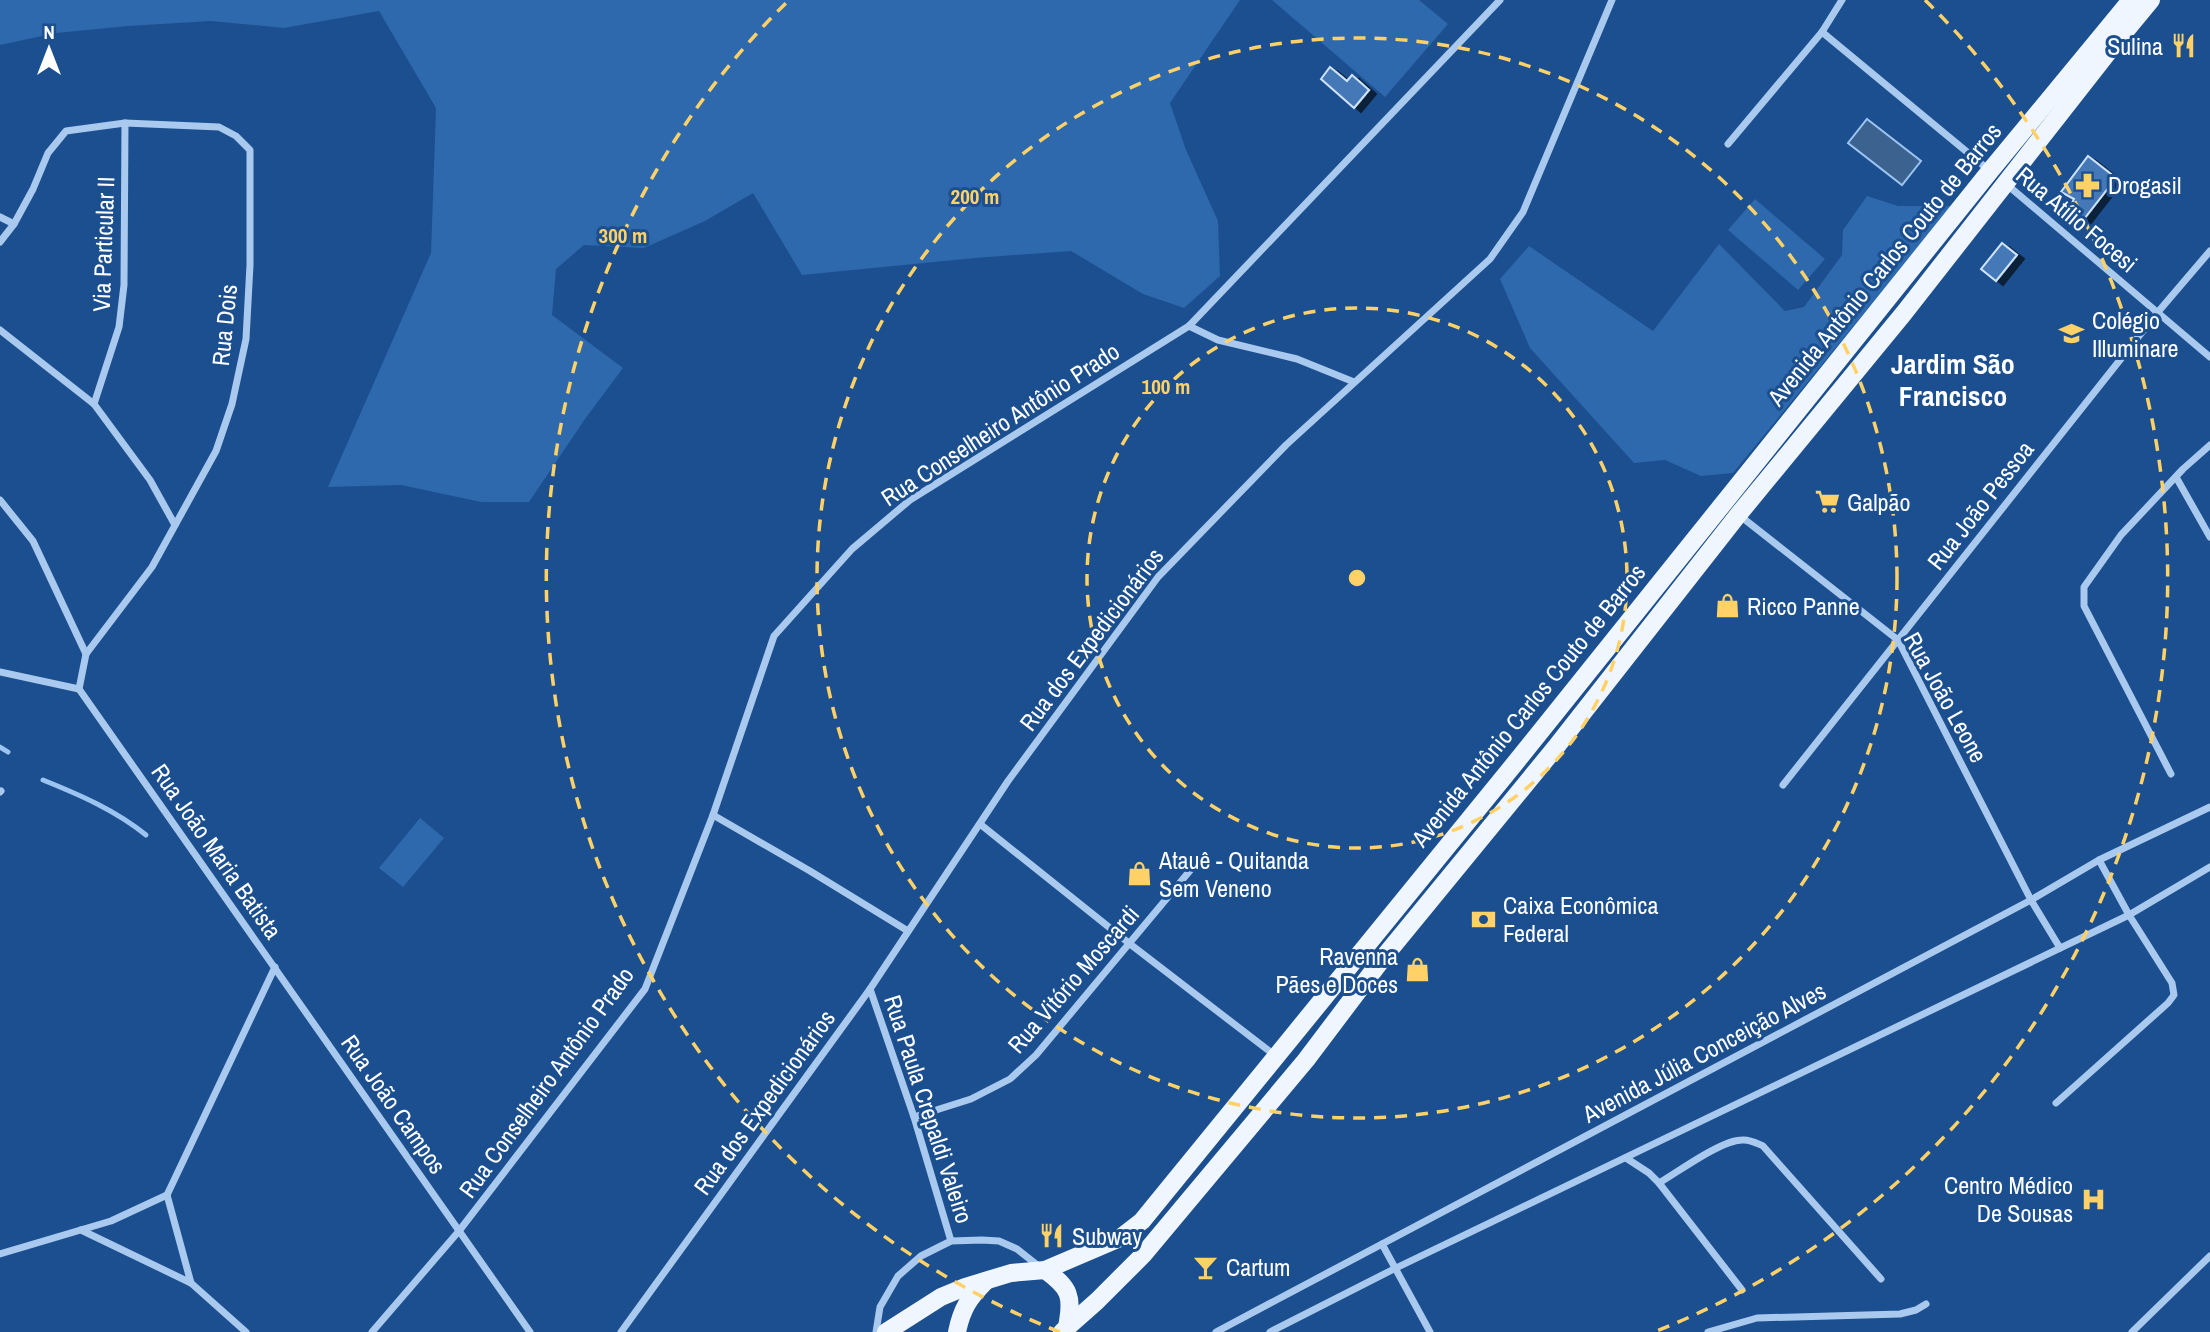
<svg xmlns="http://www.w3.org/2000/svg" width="2210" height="1332" font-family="'Archivo Narrow',sans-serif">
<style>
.green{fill:#2e69ad}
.water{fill:#3c6290;stroke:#9cc4f0;stroke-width:2}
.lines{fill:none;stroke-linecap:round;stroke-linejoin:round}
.stream{stroke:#9cc4f0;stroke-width:5}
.building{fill:#4478b7;stroke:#cfe3fa;stroke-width:2;filter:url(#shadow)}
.street{stroke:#a9c9ee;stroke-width:7}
.primary{stroke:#f0f6ff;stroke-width:18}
.ring{fill:none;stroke:#ffd166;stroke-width:3.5;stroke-dasharray:12 9}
.labels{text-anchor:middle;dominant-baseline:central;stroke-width:6;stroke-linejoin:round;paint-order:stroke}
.poi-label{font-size:24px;fill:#fff;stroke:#1b4f8f;text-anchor:start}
.street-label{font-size:24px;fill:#fff;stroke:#1b4f8f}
.quarter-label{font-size:28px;font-weight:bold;fill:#fff;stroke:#1b4f8f}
.centre{fill:#ffd166;stroke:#1b4f8f;stroke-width:3.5}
.ring-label{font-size:21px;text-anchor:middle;font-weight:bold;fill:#ffd166;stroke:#1b4f8f;stroke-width:6;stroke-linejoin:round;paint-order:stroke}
</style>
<defs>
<filter id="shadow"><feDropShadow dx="7" dy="4" stdDeviation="0" flood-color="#0009"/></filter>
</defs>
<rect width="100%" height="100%" fill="#1b4f8f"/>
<g class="green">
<polygon points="0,0 1240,0 1170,103 1186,150 1218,221 1220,276 1184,308 1143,294 1071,251 975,258 802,275 753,193 705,221 644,248 584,245 556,269 552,315 623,368 585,419 529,502 481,502 401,485 328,487 431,253 436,108 379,11 284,28 211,21 128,26 56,33 0,45"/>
<polygon points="1272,0 1419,0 1448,24 1385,97"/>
<polygon points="1867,196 1898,206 1952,206 1733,473 1701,476 1665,460 1634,463 1530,348 1500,279 1529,246 1653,331 1719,244 1785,311 1804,307 1842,255 1843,230"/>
<polygon points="1755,199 1825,259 1798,290 1728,230"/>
<polygon points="420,818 444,838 403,887 379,868"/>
</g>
<polygon class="water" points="1867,119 1921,161 1902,185 1848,143"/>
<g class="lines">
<g class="stream">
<polyline points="0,747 8,752"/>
<path d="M43 780C80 795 115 810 146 835"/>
</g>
</g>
<g class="building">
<polygon points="1330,67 1347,81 1352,75 1369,90 1354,108 1321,79"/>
<polygon points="2088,156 2116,178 2084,219 2070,207 2074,199 2061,192"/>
<polygon points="2002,243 2017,255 1996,281 1981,269"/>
</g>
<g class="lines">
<g class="street">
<polyline points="1822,32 1990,171"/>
<polyline points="1728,144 1822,32 1842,0"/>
<polyline points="2005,183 2210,357"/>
<polyline points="0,217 14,224"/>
<polyline points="0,242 14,224 33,189 48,153 66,131 125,123 219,127 236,136 250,150 250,265 246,339 232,404 216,451 152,567 86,654 79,689"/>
<polyline points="1189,326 1218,340 1297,359 1354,382"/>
<polyline points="0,330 94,404 150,480 175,525"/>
<polyline points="94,404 119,327 124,285 125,123"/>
<polyline points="2176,477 2210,537"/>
<polyline points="0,500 33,541 86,654"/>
<polyline points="1739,515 1898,640 2031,900 2060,948"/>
<polyline points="0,672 79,689"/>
<polyline points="79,689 530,1332"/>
<polyline points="2171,774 2084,606 2084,587 2121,535 2183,469 2210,445"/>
<polyline points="1783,785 2158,312 2210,251"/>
<polyline points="0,792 1,791"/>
<polyline points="713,815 810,871 908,931"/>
<polyline points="980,824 1130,944 1277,1057"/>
<polyline points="870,989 914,1117 951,1241"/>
<polyline points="2056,1103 2168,1003 2174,995 2172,983 2129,915 2099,860"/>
<polyline points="914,1117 971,1099 1010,1079 1036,1055 1203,855"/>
<polyline points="1626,1158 1649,1173 1659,1183 1742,1290"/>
<path d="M1659 1183C1678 1172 1721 1140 1742 1140 1750 1139 1756 1143 1763 1146L1881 1279"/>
<polyline points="167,1195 275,967"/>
<polyline points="167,1195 191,1283"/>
<polyline points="81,1230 191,1283 246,1332"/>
<polyline points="1382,1244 1430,1332"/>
<polyline points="0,1254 111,1221 167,1195"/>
<polyline points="372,1332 459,1231 645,989 713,815 774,636 852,549 910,500 1189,326 1500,0"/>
<polyline points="621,1332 870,989 1008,781 1158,577 1286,445 1490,259 1523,212 1612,0"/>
<polyline points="876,1332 880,1307 898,1276 921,1256 951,1241 982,1240 999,1241 1017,1249 1041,1268"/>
<polyline points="1216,1332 2031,900 2099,860 2210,807"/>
<polyline points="1270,1332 1396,1268 2129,915 2210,867"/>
<polyline points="1708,1332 1757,1318 1900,1314 1916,1310 1926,1304"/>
<polyline points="2132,1332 2210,1256"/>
</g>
<g class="primary">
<path d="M1045 1270C1070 1288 1073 1296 1067 1327"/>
<polyline points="886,1332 941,1297 965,1287 1011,1273 1045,1270 1120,1238 1142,1221 1516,762 1990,171 2131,0"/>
<path d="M957 1332C962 1308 969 1298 986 1281"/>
<polyline points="1062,1332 1097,1301 1143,1255 1306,1060 1383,958 1556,747 1738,515 1904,313 2113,46 2151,0"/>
</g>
</g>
<g class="ring">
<circle cx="1357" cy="578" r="270"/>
<circle cx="1357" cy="578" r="540"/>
<path d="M1060 1332A810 810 0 0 1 789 0M1925 0A810 810 0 0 1 1654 1332"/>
</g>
<defs>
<symbol id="restaurant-bare" viewBox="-9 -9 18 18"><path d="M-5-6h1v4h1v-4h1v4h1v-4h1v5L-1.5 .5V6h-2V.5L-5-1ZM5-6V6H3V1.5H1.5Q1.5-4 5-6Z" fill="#ffd166" stroke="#1b4f8f" stroke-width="2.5" paint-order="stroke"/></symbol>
<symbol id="pharmacy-bare" viewBox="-9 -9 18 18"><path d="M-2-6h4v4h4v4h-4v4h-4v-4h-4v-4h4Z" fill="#ffd166" stroke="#1b4f8f" stroke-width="2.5" paint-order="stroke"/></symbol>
<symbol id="school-bare" viewBox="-9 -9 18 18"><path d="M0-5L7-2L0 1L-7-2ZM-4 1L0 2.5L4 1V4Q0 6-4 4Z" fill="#ffd166" stroke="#1b4f8f" stroke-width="2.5" paint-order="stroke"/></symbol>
<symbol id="supermarket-bare" viewBox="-9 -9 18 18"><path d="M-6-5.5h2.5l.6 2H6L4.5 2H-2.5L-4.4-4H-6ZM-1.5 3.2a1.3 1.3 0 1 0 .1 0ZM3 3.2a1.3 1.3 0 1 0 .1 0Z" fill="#ffd166" stroke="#1b4f8f" stroke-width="2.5" paint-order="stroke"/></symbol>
<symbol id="shop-bare" viewBox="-9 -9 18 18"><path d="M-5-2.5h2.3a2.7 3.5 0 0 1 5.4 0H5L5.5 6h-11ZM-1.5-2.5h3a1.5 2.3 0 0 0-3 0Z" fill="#ffd166" stroke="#1b4f8f" stroke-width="2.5" paint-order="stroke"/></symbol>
<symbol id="bank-bare" viewBox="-9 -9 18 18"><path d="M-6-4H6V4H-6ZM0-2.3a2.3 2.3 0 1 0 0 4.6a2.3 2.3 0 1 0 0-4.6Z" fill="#ffd166" stroke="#1b4f8f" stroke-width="2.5" paint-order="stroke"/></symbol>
<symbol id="hospital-bare" viewBox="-9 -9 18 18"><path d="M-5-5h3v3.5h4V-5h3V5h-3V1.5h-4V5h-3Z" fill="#ffd166" stroke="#1b4f8f" stroke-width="2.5" paint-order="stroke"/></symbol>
<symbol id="bar-bare" viewBox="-9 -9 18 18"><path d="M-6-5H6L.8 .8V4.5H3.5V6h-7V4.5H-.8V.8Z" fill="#ffd166" stroke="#1b4f8f" stroke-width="2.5" paint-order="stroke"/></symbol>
</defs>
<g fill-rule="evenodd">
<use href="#restaurant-bare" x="2166" y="28" width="35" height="35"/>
<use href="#pharmacy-bare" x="2070" y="168" width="35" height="35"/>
<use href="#school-bare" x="2054" y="316" width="35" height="35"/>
<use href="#supermarket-bare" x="1810" y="484" width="35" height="35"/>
<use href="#shop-bare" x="1710" y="588" width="35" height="35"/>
<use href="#shop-bare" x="1122" y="856" width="35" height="35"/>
<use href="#bank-bare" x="1466" y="902" width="35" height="35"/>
<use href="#shop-bare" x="1400" y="952" width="35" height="35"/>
<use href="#hospital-bare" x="2076" y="1182" width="35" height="35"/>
<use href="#restaurant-bare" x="1034" y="1218" width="35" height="35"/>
<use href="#bar-bare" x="1188" y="1250" width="35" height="35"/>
</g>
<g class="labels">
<g class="poi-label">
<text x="2163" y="46" text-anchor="end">Sulina</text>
<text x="2108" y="185">Drogasil</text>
<text x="2092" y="320">Colégio<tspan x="2092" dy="28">Illuminare</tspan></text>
<text x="1847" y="502">Galpão</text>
<text x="1747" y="606">Ricco Panne</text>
<text x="1159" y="860">Atauê - Quitanda<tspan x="1159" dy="28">Sem Veneno</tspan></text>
<text x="1503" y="905">Caixa Econômica<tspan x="1503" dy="28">Federal</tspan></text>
<text x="1398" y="956" text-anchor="end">Ravenna<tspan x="1398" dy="28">Pães e Doces</tspan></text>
<text x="2073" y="1185" text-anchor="end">Centro Médico<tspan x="2073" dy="28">De Sousas</tspan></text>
<text x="1072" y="1236">Subway</text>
<text x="1226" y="1267">Cartum</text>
</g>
<g class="street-label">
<text transform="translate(2077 219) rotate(40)">Rua Atílio Focesi</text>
<text transform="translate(103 244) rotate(-88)">Via Particular II</text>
<text transform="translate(1884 264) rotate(-51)">Avenida Antônio Carlos Couto de Barros</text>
<text transform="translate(224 325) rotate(-84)">Rua Dois</text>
<text transform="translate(1000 424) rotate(-33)">Rua Conselheiro Antônio Prado</text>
<text transform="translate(1980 505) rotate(-52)">Rua João Pessoa</text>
<text transform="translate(1091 639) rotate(-53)">Rua dos Expedicionários</text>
<text transform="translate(1946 697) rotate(61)">Rua João Leone</text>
<text transform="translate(1528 705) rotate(-51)">Avenida Antônio Carlos Couto de Barros</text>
<text transform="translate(217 851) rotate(55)">Rua João Maria Batista</text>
<text transform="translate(1073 979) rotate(-49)">Rua Vitório Moscardi</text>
<text transform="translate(1704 1052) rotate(-28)">Avenida Júlia Conceição Alves</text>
<text transform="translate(546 1082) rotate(-54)">Rua Conselheiro Antônio Prado</text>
<text transform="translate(764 1102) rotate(-54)">Rua dos Expedicionários</text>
<text transform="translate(394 1104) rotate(55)">Rua João Campos</text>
<text transform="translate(929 1109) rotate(72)">Rua Paula Crepaldi Valeiro</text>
</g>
<g class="quarter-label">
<text x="1953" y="364">Jardim São<tspan x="1953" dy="32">Francisco</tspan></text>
</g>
</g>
<circle cx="1357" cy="578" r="10" class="centre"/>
<g class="ring-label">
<text x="975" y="204">200 m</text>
<text x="623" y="243">300 m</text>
<text x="1166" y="394">100 m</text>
</g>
<g transform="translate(49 49)" stroke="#1b4f8f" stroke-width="5" paint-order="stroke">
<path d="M0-5L12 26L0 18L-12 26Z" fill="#ffffff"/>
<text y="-10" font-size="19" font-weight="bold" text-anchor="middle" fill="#ffffff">N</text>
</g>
</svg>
